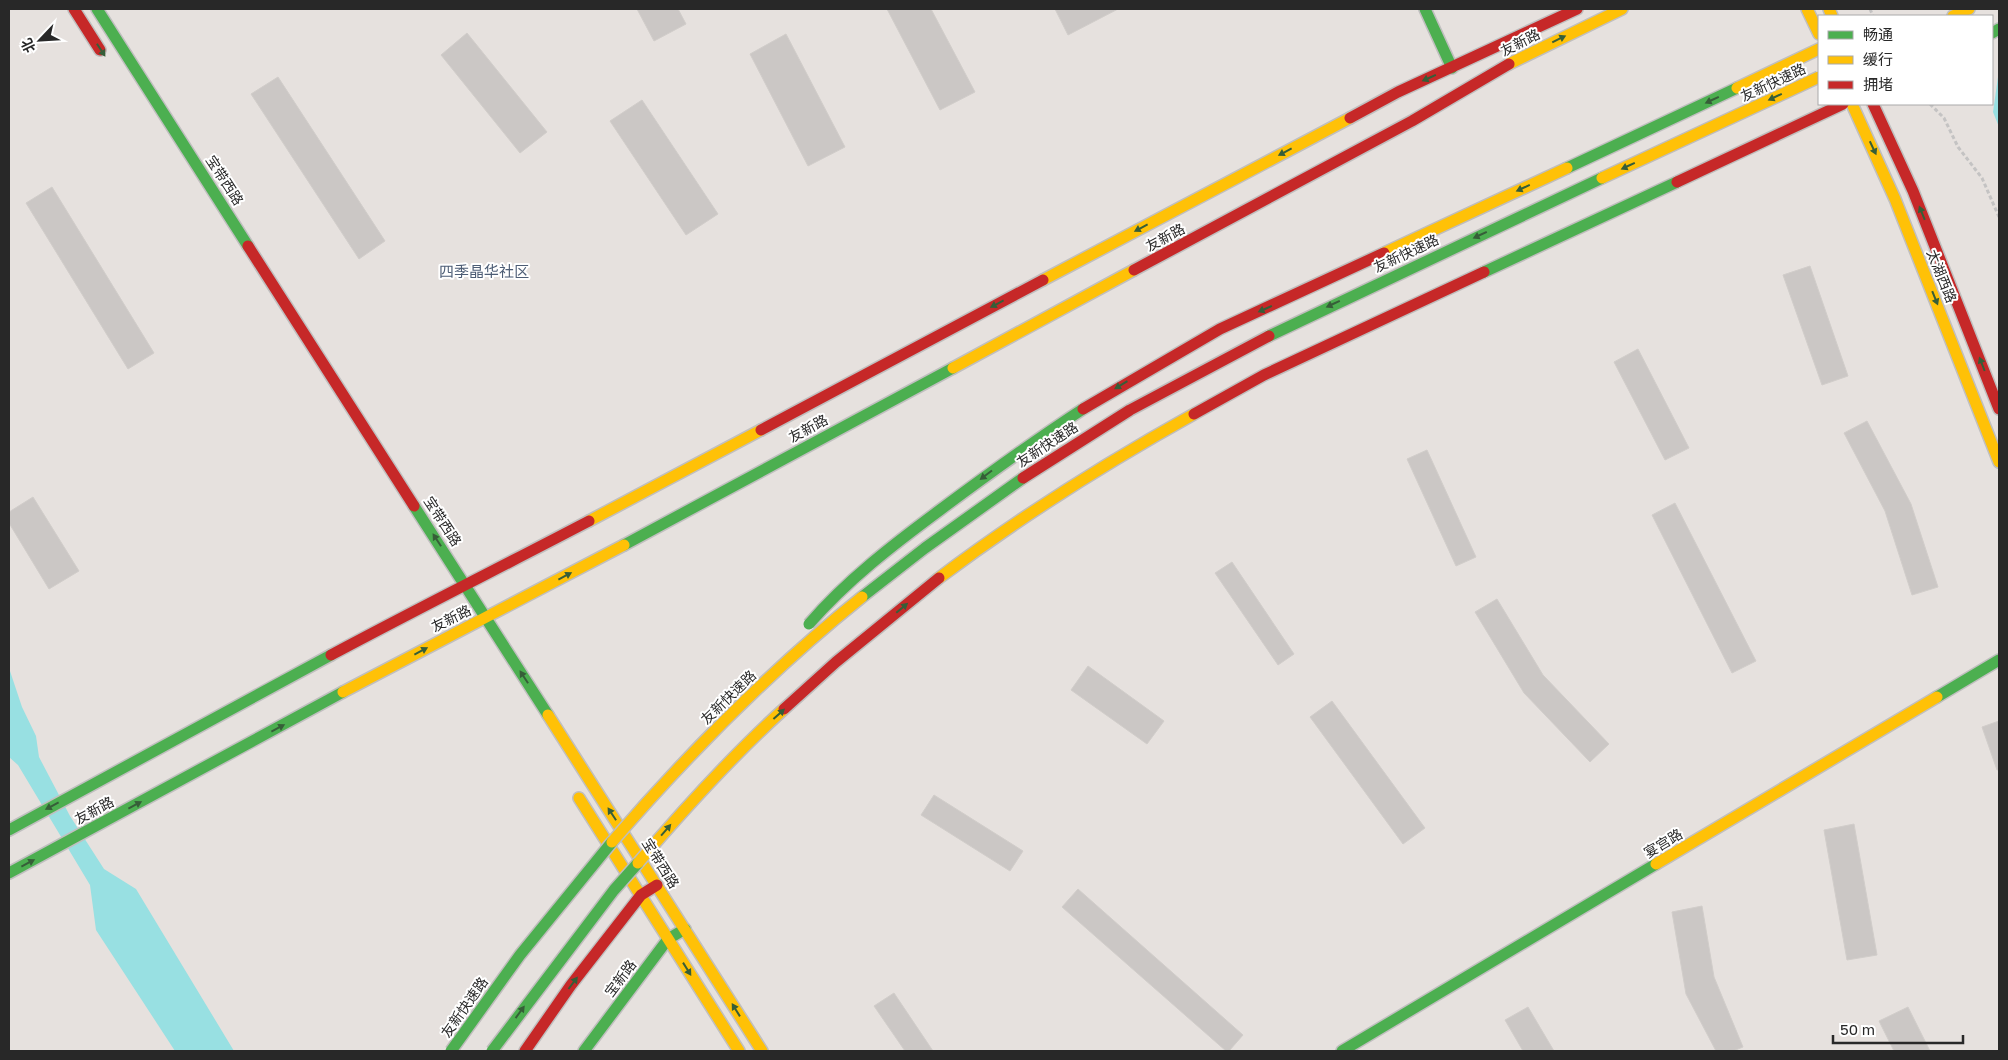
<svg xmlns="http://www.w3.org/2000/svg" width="2008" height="1060" font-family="'Golos Text','Noto Sans SC',sans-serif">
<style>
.water{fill:#98e0e2}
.building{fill:#cbc7c5;stroke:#d1cdca}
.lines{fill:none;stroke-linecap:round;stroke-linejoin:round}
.fast-casing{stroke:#c0bfbf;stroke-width:14}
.slow-casing{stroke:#c0bfbf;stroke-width:14}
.jam-casing{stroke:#c0bfbf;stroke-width:14}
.path{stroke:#c4c3c3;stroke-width:3;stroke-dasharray:4 2.5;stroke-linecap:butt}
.fast{stroke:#4caf50;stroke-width:11}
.slow{stroke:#ffc107;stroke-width:11}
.jam{stroke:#c62828;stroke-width:11}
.fast-bridge-casing{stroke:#bfbdbc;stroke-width:14;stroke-linecap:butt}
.slow-bridge-casing{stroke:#bfbdbc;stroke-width:14;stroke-linecap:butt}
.jam-bridge-casing{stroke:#bfbdbc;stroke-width:14;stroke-linecap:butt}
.fast-bridge{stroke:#4caf50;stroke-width:11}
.slow-bridge{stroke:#ffc107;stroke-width:11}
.jam-bridge{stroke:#c62828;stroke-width:11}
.oneway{fill:#365e38}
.labels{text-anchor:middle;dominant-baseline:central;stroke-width:4;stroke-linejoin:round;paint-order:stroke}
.street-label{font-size:14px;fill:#282828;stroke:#fff}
.neighbourhood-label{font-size:15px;fill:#4d5d75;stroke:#fff}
</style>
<rect width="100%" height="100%" fill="#e6e1de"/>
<g class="water">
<polygon points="1999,70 1999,127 1993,112"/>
<polygon points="9,668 22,707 36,736 39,757 70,816 104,869 136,889 234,1051 175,1051 96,930 90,885 18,765 9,757"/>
</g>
<g class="building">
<polygon points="637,9 678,9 686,24 654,41"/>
<polygon points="887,9 931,9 975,92 940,110"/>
<polygon points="1055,9 1118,9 1068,35"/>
<polygon points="467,33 547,132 520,153 441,55"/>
<polygon points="786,34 845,147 808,166 750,54"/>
<polygon points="278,77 385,241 359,259 251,94"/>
<polygon points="642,100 718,214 686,235 610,121"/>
<polygon points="52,187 154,353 128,369 26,203"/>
<polygon points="1810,266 1848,376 1822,385 1783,275"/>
<polygon points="1638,349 1689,448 1665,460 1614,362"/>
<polygon points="1867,421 1911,504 1938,587 1912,595 1885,511 1844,433"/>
<polygon points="1427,450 1476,557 1456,566 1407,459"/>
<polygon points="33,497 79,571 49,589 9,523 9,512"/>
<polygon points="1675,503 1756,661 1732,673 1652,515"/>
<polygon points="1232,562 1294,654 1278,665 1215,573"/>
<polygon points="1497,599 1543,675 1609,744 1590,762 1524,693 1475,612"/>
<polygon points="1088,666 1164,721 1147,744 1071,690"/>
<polygon points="1332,701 1425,828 1403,844 1310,717"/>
<polygon points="1999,721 1999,770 1997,770 1982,727"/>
<polygon points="934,795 1023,851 1010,871 921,815"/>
<polygon points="1854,824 1877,955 1847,960 1824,830"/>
<polygon points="1078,889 1243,1035 1229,1051 1226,1051 1062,907"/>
<polygon points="1702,906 1714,977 1743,1047 1733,1051 1716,1051 1686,994 1672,912"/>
<polygon points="894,993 933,1051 905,1051 874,1006"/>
<polygon points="1528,1007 1554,1051 1523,1051 1505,1020"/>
<polygon points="1908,1007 1930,1051 1894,1051 1879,1021"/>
</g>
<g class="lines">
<defs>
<g id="fast">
<polyline points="97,9 248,246"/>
<polyline points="1425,9 1452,68"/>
<polyline points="1992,33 1999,29"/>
<polyline points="1567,168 1737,88"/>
<polyline points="414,506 548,715"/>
<polyline points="624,545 953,368"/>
<polyline points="1937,697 1999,660"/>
<polyline points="9,830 331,655"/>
<polyline points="9,873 343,692"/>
<polyline points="584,1051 668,939 685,929"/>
<polyline points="1342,1051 1656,864"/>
</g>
<g id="slow">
<polyline points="1807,9 1819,34"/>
<polyline points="1829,9 1832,16"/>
<polyline points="1953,16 1969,9"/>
<polyline points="1509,64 1622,9"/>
<polyline points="1737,88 1819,49"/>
<polyline points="1852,104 1895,199 1999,462"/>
<polyline points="1043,280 1350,118"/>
<polyline points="953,368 1134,270"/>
<polyline points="589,521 761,430"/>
<polyline points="343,692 624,545"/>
<polyline points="548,715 762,1051"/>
<polyline points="579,798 739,1051"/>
<polyline points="1656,864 1937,697"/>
</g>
<g id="jam">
<polyline points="74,9 100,50"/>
<polyline points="1873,104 1913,191 1999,409"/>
<polyline points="1350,118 1398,92 1577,9"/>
<polyline points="248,246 414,506"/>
<polyline points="1134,270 1412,121 1509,64"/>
<polyline points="761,430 1043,280"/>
<path d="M331 655C417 609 503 566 589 521"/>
<polyline points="525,1051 571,985 641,895 657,885"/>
</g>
</defs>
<use href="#fast" class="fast-casing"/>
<use href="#slow" class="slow-casing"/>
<use href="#jam" class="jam-casing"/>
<g class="path">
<polyline points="1870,9 1873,16"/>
<polyline points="1930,104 1944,118 1958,147 1982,178 1999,217"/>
</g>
<use href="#fast" class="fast"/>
<use href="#slow" class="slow"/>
<use href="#jam" class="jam"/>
<defs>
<g id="fast-bridge">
<polyline points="1484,272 1677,182"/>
<polyline points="1269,336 1602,178"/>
<polyline points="862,597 925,548 1023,478"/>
<path d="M809 624C847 580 894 544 940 510 987 475 1034 441 1083 409"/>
<polyline points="451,1051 520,955 612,842"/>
<polyline points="492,1051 614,890 638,863"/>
</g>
<g id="slow-bridge">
<polyline points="1602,178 1819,77"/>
<polyline points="1384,253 1567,168"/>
<path d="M939 578C1020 517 1106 463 1194 414"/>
<path d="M612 842C688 754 771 670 862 597"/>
<path d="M638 863C684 809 731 757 784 709"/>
</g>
<g id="jam-bridge">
<polyline points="1677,182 1843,104"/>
<polyline points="1083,409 1220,329 1384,253"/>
<polyline points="1194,414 1264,375 1484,272"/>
<polyline points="1023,478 1130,410 1269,336"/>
<polyline points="784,709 836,662 939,578"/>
</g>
</defs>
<use href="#fast-bridge" class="fast-bridge-casing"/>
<use href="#slow-bridge" class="slow-bridge-casing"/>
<use href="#jam-bridge" class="jam-bridge-casing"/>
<use href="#fast-bridge" class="fast-bridge"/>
<use href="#slow-bridge" class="slow-bridge"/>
<use href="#jam-bridge" class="jam-bridge"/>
</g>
<defs><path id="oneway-solid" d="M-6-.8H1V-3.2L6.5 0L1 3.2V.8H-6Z" transform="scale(1.25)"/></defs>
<g class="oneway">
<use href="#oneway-solid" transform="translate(1559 39) rotate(-26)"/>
<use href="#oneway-solid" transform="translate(101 50) rotate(57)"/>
<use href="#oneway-solid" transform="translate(1429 78) rotate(156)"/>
<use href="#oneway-solid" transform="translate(1775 97) rotate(155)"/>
<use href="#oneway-solid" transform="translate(1712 100) rotate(155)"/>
<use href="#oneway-solid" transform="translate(1873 148) rotate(65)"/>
<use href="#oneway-solid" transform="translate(1285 152) rotate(152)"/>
<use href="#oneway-solid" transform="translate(1628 166) rotate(155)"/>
<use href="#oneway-solid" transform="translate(1523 188) rotate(155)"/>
<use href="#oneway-solid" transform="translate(1922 213) rotate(-112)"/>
<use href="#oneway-solid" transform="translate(1141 228) rotate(152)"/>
<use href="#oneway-solid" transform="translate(1480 235) rotate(155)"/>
<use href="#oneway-solid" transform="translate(1935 298) rotate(68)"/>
<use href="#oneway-solid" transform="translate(997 304) rotate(152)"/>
<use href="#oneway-solid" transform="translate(1333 304) rotate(155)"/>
<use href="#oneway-solid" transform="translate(1265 309) rotate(156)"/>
<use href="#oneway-solid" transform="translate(1982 364) rotate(-111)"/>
<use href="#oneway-solid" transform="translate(1121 385) rotate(149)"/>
<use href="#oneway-solid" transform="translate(986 475) rotate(143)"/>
<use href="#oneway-solid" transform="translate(437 540) rotate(-123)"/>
<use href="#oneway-solid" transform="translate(565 576) rotate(-28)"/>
<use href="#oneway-solid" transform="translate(902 608) rotate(-40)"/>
<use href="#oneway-solid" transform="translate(421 651) rotate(-28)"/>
<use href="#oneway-solid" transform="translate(524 677) rotate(-123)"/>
<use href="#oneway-solid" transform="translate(779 714) rotate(-42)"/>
<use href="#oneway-solid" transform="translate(278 728) rotate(-28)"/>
<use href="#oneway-solid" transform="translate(135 805) rotate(-28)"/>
<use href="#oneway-solid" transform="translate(52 806) rotate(152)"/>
<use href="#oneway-solid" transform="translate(612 814) rotate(-123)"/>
<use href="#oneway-solid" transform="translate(666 830) rotate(-49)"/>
<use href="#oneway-solid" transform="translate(28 863) rotate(-28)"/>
<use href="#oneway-solid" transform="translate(687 969) rotate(58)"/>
<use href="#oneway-solid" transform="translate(573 983) rotate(-53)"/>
<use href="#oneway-solid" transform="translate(736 1010) rotate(-122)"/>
<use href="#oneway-solid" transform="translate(520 1012) rotate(-54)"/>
</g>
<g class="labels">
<g class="street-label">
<text transform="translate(1520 42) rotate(-27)">友新路</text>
<text transform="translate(1773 82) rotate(-25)">友新快速路</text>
<text transform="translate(225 180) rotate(57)">宝带西路</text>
<text transform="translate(1165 237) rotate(-28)">友新路</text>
<text transform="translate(1406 253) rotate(-25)">友新快速路</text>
<text transform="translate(1942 276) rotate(68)">太湖西路</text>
<text transform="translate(808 428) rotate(-28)">友新路</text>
<text transform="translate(1047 444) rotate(-33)">友新快速路</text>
<text transform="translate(443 521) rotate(57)">宝带西路</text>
<text transform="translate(451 618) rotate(-26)">友新路</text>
<text transform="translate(728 697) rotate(-44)">友新快速路</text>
<text transform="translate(94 810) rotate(-28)">友新路</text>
<text transform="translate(1663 843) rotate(-31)">宴宫路</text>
<text transform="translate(661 863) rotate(58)">宝带西路</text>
<text transform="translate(620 978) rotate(-53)">宝新路</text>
<text transform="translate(464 1007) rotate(-55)">友新快速路</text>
</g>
<g class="neighbourhood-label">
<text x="484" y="271">四季晶华社区</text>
</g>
</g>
<rect width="2008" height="1060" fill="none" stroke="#282828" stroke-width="20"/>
<rect x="1818" y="15" width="175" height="90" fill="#ffffff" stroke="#a9a9a9"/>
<rect x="1828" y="31" width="25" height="8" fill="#4caf50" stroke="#a9a9a9"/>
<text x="1863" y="40" font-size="15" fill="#282828">畅通</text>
<rect x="1828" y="56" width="25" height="8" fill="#ffc107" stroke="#a9a9a9"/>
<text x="1863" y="65" font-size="15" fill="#282828">缓行</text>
<rect x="1828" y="81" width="25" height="8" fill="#c62828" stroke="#a9a9a9"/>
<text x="1863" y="90" font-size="15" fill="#282828">拥堵</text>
<g transform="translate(40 40) rotate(245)" stroke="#ffffff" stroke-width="4" paint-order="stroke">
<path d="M0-4L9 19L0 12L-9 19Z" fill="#282828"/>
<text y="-8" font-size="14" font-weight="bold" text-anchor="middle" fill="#282828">北</text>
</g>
<path d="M1833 1035v8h130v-8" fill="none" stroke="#282828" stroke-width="2.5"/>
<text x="1840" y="1035" font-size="15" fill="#282828" stroke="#ffffff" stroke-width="4" paint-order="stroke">50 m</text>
</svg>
